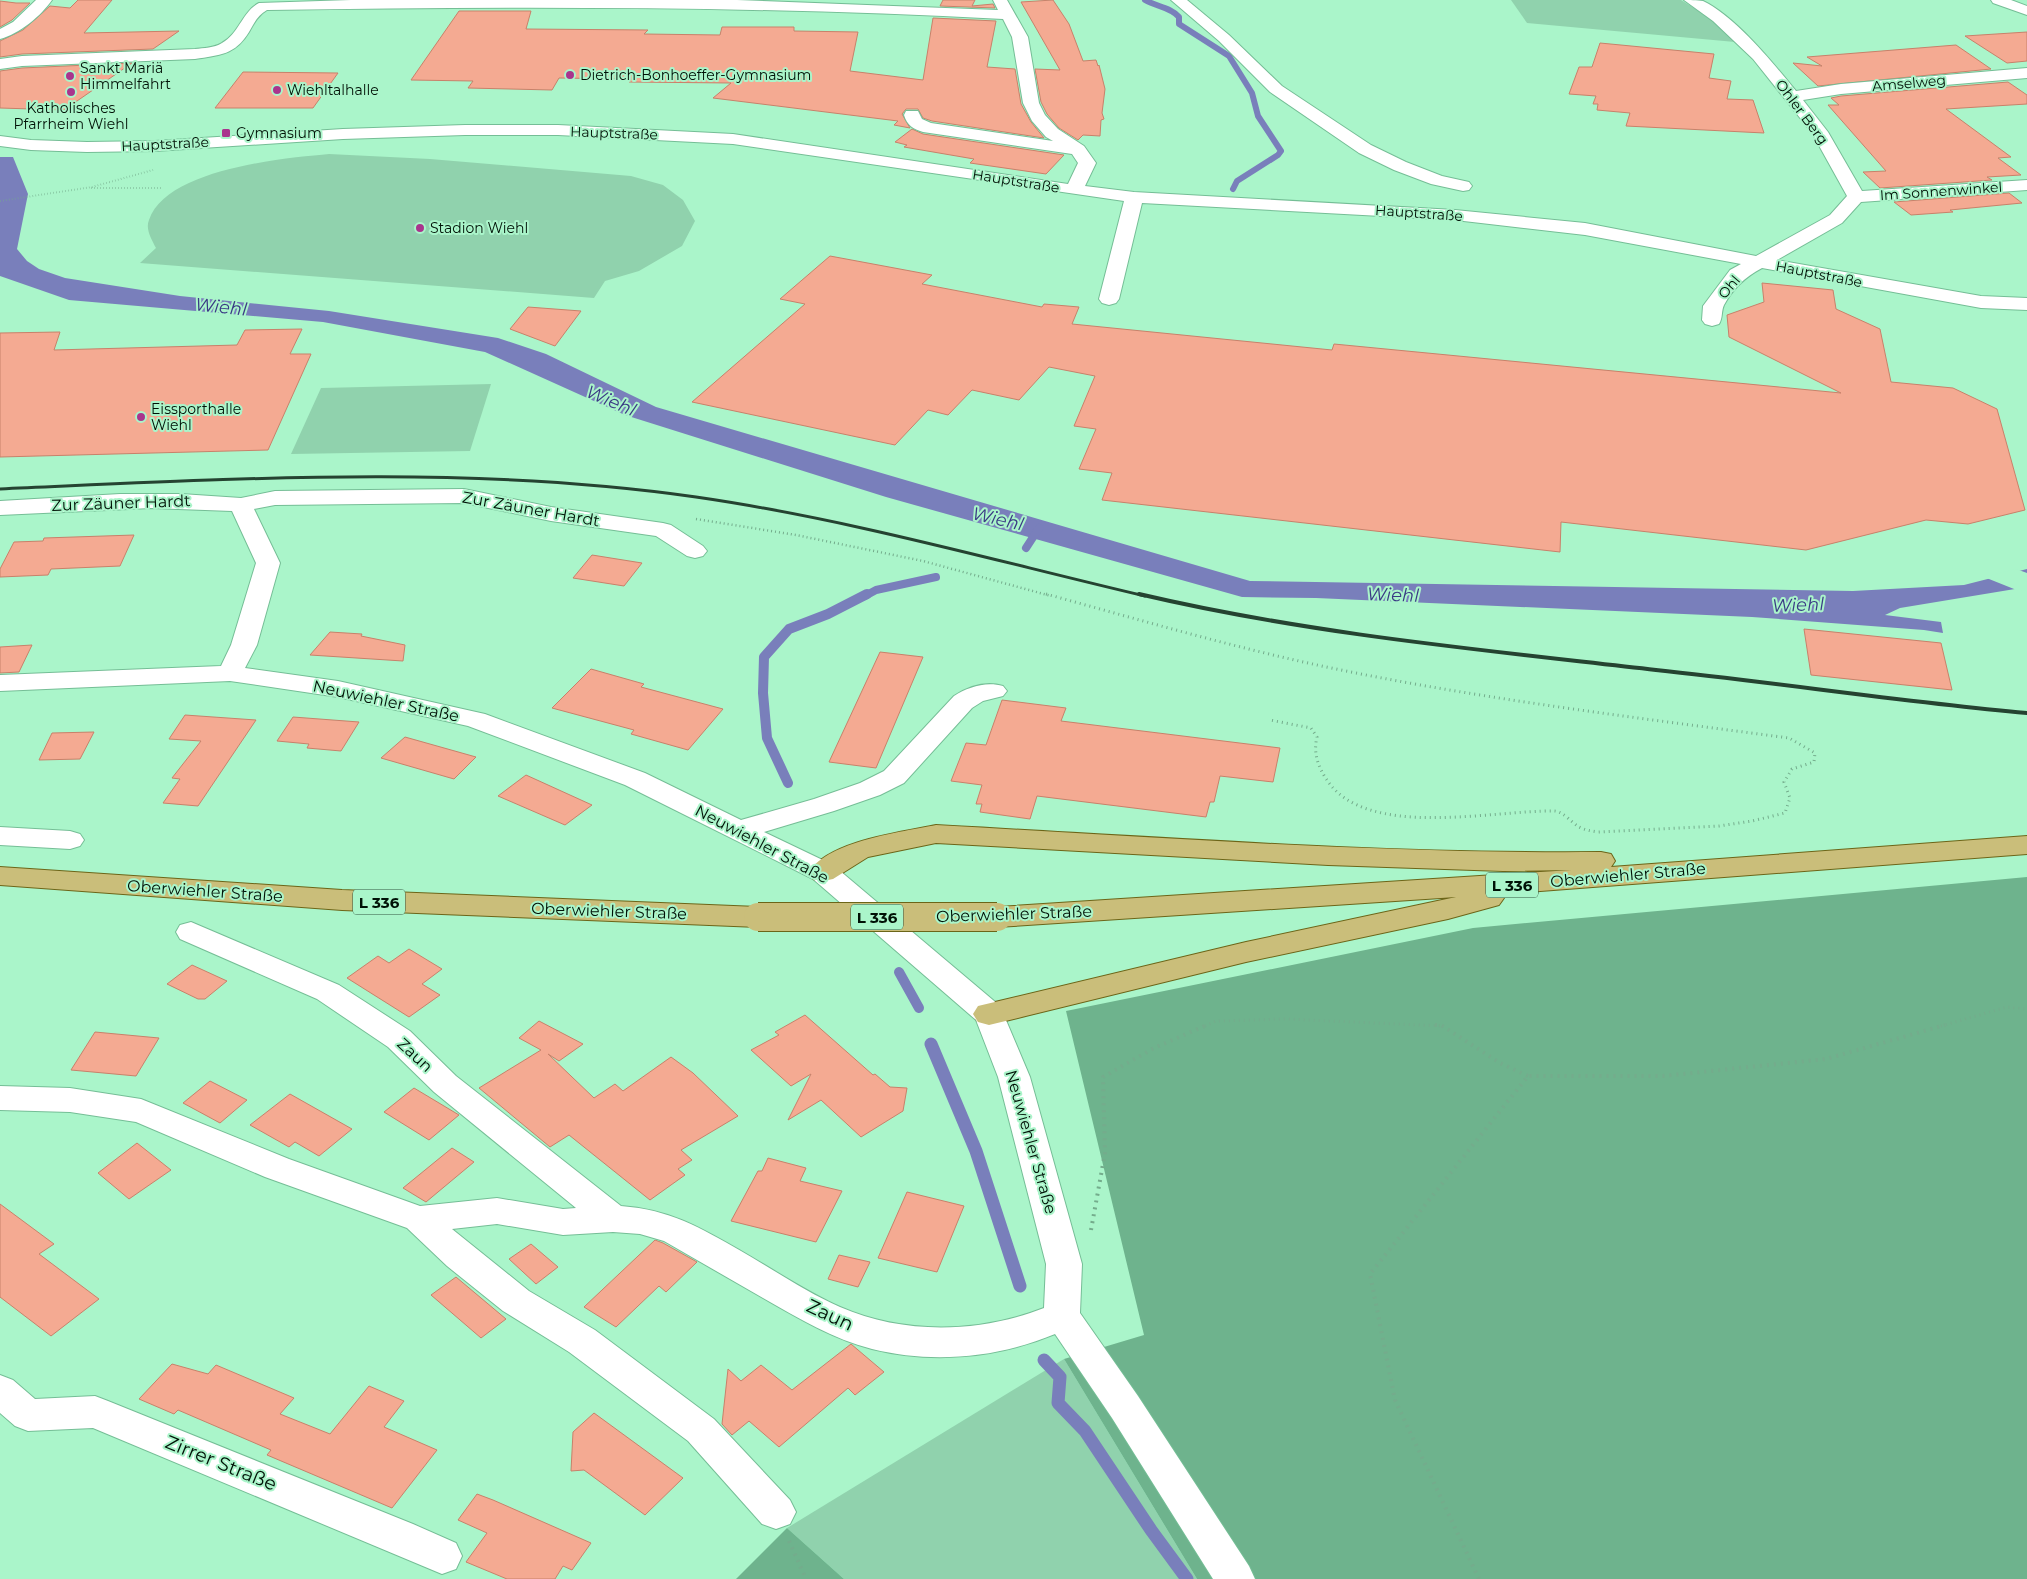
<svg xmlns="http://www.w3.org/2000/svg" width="2027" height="1579" font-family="Montserrat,sans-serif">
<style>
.green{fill:#90d2ad}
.forest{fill:#6eb38d}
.water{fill:#797fbb}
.pier{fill:#aaf5ca}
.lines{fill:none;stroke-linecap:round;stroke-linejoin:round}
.stream-far3{stroke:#797fbb;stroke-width:6}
.stream-far2{stroke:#797fbb;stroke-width:8}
.stream-far1{stroke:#797fbb;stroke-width:10}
.stream{stroke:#797fbb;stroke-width:13}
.building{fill:#f4aa92;stroke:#c8816a}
.minor-casing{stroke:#75be96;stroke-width:2}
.major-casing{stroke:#6c6518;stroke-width:2}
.path-far3{stroke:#74ac8c;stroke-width:2;stroke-dasharray:0.5 2.5;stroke-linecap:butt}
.path-far2{stroke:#74ac8c;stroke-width:2.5;stroke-dasharray:1 3;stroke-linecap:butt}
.path-far1{stroke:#74ac8c;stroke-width:3;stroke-dasharray:1 4;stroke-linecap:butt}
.path{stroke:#74ac8c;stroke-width:4;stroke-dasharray:2 5;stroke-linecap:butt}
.minor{fill:#fff;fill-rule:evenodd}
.major{fill:#cabe7a;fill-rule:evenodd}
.rail-far1{stroke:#254331;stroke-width:3}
.rail{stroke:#254331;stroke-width:4}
.major-bridge-casing{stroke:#6c6518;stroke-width:30;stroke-linecap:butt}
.major-bridge{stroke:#cabe7a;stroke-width:28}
.poi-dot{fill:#a9348d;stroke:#aaf5ca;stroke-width:2}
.labels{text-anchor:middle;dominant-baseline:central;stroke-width:4;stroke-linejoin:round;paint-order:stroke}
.far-poi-label{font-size:14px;fill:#001106;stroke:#aaf5ca;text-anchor:start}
.far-street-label{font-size:14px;fill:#001106;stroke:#aaf5ca}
.shield{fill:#aaf5ca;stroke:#335541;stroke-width:1}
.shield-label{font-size:15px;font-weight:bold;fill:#001106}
.street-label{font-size:16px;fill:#001106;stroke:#aaf5ca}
.water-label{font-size:18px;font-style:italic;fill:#3a3a84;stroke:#aaf5ca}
.near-street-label{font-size:19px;fill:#001106;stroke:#aaf5ca}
</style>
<rect width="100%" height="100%" fill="#aaf5ca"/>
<g class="green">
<polygon points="1511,0 1681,0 1712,19 1735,42 1527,23"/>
<path d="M329 154 430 159 631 176 663 185 683 200 695 221 682 246 639 271 605 281 594 298 140 263 156 248C152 240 145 229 149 220 166 169 284 158 329 154Z"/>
<polygon points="491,384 470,451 291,454 321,388"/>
<polygon points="1064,1359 1197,1579 844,1579 787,1528"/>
</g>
<g class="forest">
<polygon points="2027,877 2027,1579 1197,1579 1064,1359 1144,1335 1066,1011 1473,928"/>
<polygon points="787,1528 844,1579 736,1579"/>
</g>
<polygon class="water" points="0,157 13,157 28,194 17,249 27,261 39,269 65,278 180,296 329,311 498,338 546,354 656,407 1250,581 1853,591 1964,585 2027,569 2027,587 1900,608 1885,615 1941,622 1943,633 1924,630 1752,617 1316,598 1242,597 886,497 625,415 485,352 323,322 69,300 0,276"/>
<polygon class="pier" points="2016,569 2027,573 2027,590 2019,591 1984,577"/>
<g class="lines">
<path class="stream-far3" d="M1145 0C1157 7 1170 7 1179 17V24L1229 56 1252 93 1258 116 1281 151 1278 155 1237 181 1233 189"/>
<g class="stream-far2">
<polyline points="1026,548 1039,528"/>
<polyline points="865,596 876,590 936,577"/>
</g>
<g class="stream-far1">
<polyline points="788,783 767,738 763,693 764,657 789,629 828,614 867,594"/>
<polyline points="899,972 919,1008"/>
</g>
<g class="stream">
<polyline points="931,1044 976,1151 1020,1286"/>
<polyline points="1044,1360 1060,1377 1058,1403 1085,1431 1151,1530 1187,1579"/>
</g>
</g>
<g class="building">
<polygon points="78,0 112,0 84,33 179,31 153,49 22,54 0,57 0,41 23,30 50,6 70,8"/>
<polygon points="943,0 975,0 972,6 993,4 995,8 940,6"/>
<polygon points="1053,0 1069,24 1083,61 1096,60 1098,66 1099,65 1105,89 1102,113 1104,119 1101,120 1100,136 1083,135 1078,140 1059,128 1047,114 1041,102 1035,69 1060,70 1021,2"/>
<polygon points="0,1 16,3 30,3 12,20 0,27"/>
<polygon points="459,11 531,11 526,29 648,30 644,34 720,35 722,27 794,27 794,31 858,32 850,71 923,80 933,18 996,21 987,67 1015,69 1021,104 1031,122 1044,138 932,121 923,118 918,109 906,109 902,114 910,128 894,125 898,121 713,98 731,83 629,82 631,79 559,78 552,90 468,88 473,81 411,80"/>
<polygon points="2027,32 2027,61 2007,63 1965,36"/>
<polygon points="1600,43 1714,54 1709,78 1731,81 1727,99 1753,100 1764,133 1626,126 1630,113 1597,110 1598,104 1593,104 1596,96 1569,94 1579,67 1592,67"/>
<polygon points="1956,45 1991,69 1818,86 1793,63 1822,66 1807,57"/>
<polygon points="132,63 64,110 0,108 0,71 22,68"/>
<polygon points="243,72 338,73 313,108 215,108"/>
<polygon points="2008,82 2027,95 2027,104 1946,109 2011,157 1998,158 2021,175 1987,177 1992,180 1880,188 1863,172 1886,171 1828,105 1839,105 1831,98 1841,96"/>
<polygon points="912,129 923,134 1064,155 1046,174 970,163 974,159 904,147 907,145 895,142"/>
<polygon points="2009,193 2022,203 1950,210 1953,212 1911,215 1894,202"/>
<polygon points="830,256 932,275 922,284 1042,307 1044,304 1079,307 1072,324 1332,350 1334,344 1841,393 1729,337 1727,315 1764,302 1762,283 1833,290 1836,309 1880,329 1891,382 1953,388 1997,409 2025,510 1968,524 1926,520 1806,550 1561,522 1560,552 1102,500 1112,473 1079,469 1096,429 1074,426 1095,376 1049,367 1019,400 972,390 948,415 928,410 895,445 692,402 805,304 780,299"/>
<polygon points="528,307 581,311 555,346 510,329"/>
<polygon points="302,329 290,354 311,354 268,450 0,457 0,333 60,332 54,350 237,345 245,330"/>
<polygon points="134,535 120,566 51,569 48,575 0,577 0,569 14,542 43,541 44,538"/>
<polygon points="592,555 642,563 624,586 573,578"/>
<polygon points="1804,629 1941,643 1952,690 1811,675"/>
<polygon points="330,632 362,634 361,636 405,645 403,661 310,655"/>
<polygon points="32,645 19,672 0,673 0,647"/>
<polygon points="880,652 923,657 876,768 829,762"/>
<polygon points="591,669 644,684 641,687 723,709 688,750 631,734 634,730 552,708"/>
<polygon points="1002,700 1066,708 1061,721 1280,748 1273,782 1220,776 1214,802 1210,802 1206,817 1037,796 1030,819 980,812 982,804 976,804 982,785 951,781 966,743 986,745"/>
<polygon points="185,715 256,720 198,806 163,803 180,779 172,778 201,741 169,739"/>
<polygon points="293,717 359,722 341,751 307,748 309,744 277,741"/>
<polygon points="94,732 80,759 39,760 52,733"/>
<polygon points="405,737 476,757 454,779 381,758"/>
<polygon points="526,775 592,805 565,825 498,796"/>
<polygon points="409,949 442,969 422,984 440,995 409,1017 347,978 378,956 389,963"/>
<polygon points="192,965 227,981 205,999 198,999 167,984"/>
<polygon points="805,1015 873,1075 875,1074 890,1087 907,1088 903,1111 861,1137 821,1100 788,1120 811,1074 791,1086 751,1050 779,1035 775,1032"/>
<polygon points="539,1021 583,1044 559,1061 548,1054 594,1098 615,1084 623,1091 671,1057 693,1073 738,1116 681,1150 692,1160 678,1169 685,1175 650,1200 569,1135 550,1147 479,1088 541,1050 519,1038"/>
<polygon points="95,1032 159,1038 136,1076 71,1070"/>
<polygon points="210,1081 247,1100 220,1123 183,1103"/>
<polygon points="414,1088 459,1115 429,1140 384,1112"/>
<polygon points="290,1094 352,1129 319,1156 295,1142 289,1147 250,1125"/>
<polygon points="137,1143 171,1170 129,1199 98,1173"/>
<polygon points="452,1148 474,1162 426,1202 403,1188"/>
<polygon points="768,1158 806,1168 800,1181 842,1191 816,1242 731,1221 758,1171 762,1171"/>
<polygon points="907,1192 964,1206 937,1272 878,1258"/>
<polygon points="0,1204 54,1244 39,1254 99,1299 51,1336 0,1297"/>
<polygon points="655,1240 663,1243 697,1262 666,1292 659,1286 616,1327 584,1307"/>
<polygon points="531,1244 558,1267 536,1284 509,1259"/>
<polygon points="839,1255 870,1262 858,1287 828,1279"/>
<polygon points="456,1277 506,1319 481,1338 431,1295"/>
<polygon points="851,1344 884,1372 855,1395 848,1388 779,1447 749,1421 732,1435 722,1424 728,1369 741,1381 761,1365 792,1390"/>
<polygon points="172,1364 208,1374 216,1365 294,1398 280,1414 330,1434 369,1386 404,1401 384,1427 437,1450 392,1508 267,1455 271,1450 178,1410 174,1414 139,1399"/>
<polygon points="594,1413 683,1478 645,1515 584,1470 571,1471 573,1432"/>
<polygon points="477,1494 493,1500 591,1543 572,1570 563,1566 555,1579 507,1579 466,1562 487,1533 458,1520"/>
</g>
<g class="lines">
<defs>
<g id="minor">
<path d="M36 0H52C41 16 19 34 0 39V29L13 22Z"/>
<path d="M351 0H737L998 10 993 0H1007L1028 37 1039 103 1045 115 1058 129 1084 146 1096 163 1085 186 1134 192 1455 210 1585 223 1756 256 1830 215 1847 196 1812 133 1753 59 1713 21 1684 0C1689 0 1697 0 1703 1 1736 17 1773 63 1796 91L1841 84 2027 68V78L1841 94 1803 100 1828 132 1862 191 2027 180V190L1861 202 1842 223 1777 260 1981 296 2027 298V310L1981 308 1762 268C1745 277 1733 288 1724 305 1721 311 1723 318 1719 324L1712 326 1705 324 1702 320 1703 306 1730 270 1741 264 1585 235 1455 220 1142 203 1119 299 1116 303 1109 305 1102 303 1099 299 1124 201 733 144 558 135H465L343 139 155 151 87 152 31 150 0 146V136L31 140 87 142 155 141 343 129 465 125H558L733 134 1068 184 1078 163 1072 154 923 132C913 129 907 125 904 115L906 111H918L922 119 931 123 1053 141 1046 137 1032 121 1023 103 1012 37 1003 19C758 6 513 6 267 10 258 15 254 23 249 32 235 55 220 55 195 59L22 66 0 69V59L22 56 195 49C204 48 214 48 222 43 239 34 242 12 259 3Z"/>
<polygon points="1171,0 1187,0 1229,35 1282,86 1371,145 1406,162 1442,176 1469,182 1472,186 1469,190 1463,191 1431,184 1394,170 1359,153 1270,92 1219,41"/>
<polygon points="1991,0 2011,0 2027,6 2027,15 1993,3"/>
<path d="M464 489 551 507 663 523 671 525 703 546 707 551 703 556 695 558 687 556 656 536 551 521 464 503 275 505 254 509 280 563 257 645 245 668 338 681 485 714 645 773 741 820 814 799 860 783 884 771 954 696C968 687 986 681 1003 686L1007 691 1003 696 983 701 972 708 904 783 880 795 834 811 764 832 833 865 1000 1006 1030 1077 1082 1264 1080 1313 1138 1396 1249 1566 1255 1579H1213L1112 1418 1055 1334C997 1358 933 1364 872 1349 833 1339 798 1318 763 1298 730 1279 697 1260 664 1241L640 1234 613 1232 563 1235 497 1224 452 1229 529 1291 595 1330 714 1419 790 1500 796 1512 790 1524 776 1529 762 1524 688 1441 569 1352 503 1311 447 1266 407 1228 265 1177 136 1122 70 1112 0 1110V1086L70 1088 141 1099 289 1159 420 1206 497 1198 563 1209 576 1208 434 1092 388 1047 317 999 180 939 176 932 180 925 191 922 339 985 410 1031 456 1076 621 1206C671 1210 699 1227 741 1251 774 1270 806 1292 840 1307 904 1335 980 1333 1044 1308L1046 1264 998 1077 976 1020 813 879 625 785 468 726 338 697 230 681 0 691V675L221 666 231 645 256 563 232 511 151 508 0 515V501L120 494H181L241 498 275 491Z"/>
<polygon points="0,827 70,831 80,834 84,840 80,846 70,849 0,845"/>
<polygon points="0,1375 13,1380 35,1399 95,1396 108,1401 413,1524 456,1543 462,1556 456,1569 442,1574 93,1428 28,1431 15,1426 0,1413"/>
</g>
<g id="major">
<path d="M936 825C1157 837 1379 854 1601 852L1611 854 1615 861 1611 867 2027 836V854L1501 894 1504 898 1499 905 1448 919 1246 962 989 1025 978 1022 973 1014 978 1006 1246 942 1456 897 997 927 987 924 982 917 987 910 997 907 1572 870 1503 871 1328 865 936 843 868 857 833 879 823 881 813 879 809 872C829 841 901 832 936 825Z"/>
<polygon points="0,867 342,890 758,907 768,910 773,917 768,924 758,927 342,910 0,885"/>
</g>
</defs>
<use href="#minor" class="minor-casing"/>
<use href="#major" class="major-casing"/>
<g class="path-far3">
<polyline points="91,188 162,188"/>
<polyline points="0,201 92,187 153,170"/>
</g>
<polyline class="path-far2" points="696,519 796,535 923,561 1051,596"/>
<g class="path-far1">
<path d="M1046 594C1144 621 1242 650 1341 670 1489 700 1639 718 1789 738L1815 753 1814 762 1792 769 1784 782 1790 798 1785 813 1752 821 1719 826 1598 832C1591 831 1585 830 1579 827 1572 823 1563 811 1554 811 1493 810 1366 840 1327 780 1318 767 1313 753 1317 737L1311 728 1270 720"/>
<polyline points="1205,1026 1216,1021 1286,1019 1443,1026"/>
<polyline points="1941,1026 2007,1007 2027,1009"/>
</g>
<g class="path">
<polyline points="1435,1025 1441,1025 1500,1063 1528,1076"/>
<polyline points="1091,1230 1105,1153 1103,1077 1154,1048 1207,1025"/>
<polyline points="789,1541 806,1579"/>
<polyline points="1479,1579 1395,1400 1370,1274 1528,1076 1663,1076 1826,1059 1945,1025"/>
</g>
<use href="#minor" class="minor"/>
<use href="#major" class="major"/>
<path class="rail-far1" d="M0 489C232 479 465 464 696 497 848 519 996 561 1145 596"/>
<path class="rail" d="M1139 594C1309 634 1483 650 1656 670 1780 683 1903 702 2027 713"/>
<defs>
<polyline id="major-bridge" points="758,917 997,917"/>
</defs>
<use href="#major-bridge" class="major-bridge-casing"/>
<use href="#major-bridge" class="major-bridge"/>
</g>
<g class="poi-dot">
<circle cx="570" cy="75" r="5"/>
<circle cx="70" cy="76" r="5"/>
<circle cx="277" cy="90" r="5"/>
<circle cx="71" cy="92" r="5"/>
<rect x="221" y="128" width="10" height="10" rx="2.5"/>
<circle cx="420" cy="228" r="5"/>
<circle cx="141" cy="417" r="5"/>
</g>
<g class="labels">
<g class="far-poi-label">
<text x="80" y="68">Sankt Mariä<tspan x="80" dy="16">Himmelfahrt</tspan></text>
<text x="580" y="75">Dietrich-Bonhoeffer-Gymnasium</text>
<text x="287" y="90">Wiehltalhalle</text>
<text x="71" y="108" text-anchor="middle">Katholisches<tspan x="71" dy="16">Pfarrheim Wiehl</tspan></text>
<text x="236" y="133">Gymnasium</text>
<text x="430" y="228">Stadion Wiehl</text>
<text x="151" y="409">Eissporthalle<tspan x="151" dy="16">Wiehl</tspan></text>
</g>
<g class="far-street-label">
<text transform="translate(1909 83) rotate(-5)">Amselweg</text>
<text transform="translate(1802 112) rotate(53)">Ohler Berg</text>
<text transform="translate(614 133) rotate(2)">Hauptstraße</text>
<text transform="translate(165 144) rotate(-3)">Hauptstraße</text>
<text transform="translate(1016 181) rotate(9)">Hauptstraße</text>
<text transform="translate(1941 191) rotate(-4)">Im Sonnenwinkel</text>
<text transform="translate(1419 213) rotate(4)">Hauptstraße</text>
<text transform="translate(1819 274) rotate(11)">Hauptstraße</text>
<text transform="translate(1729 287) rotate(-50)">Ohl</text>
</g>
<g class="shield">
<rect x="1486" y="872.5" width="52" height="25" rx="4"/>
<rect x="353" y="889.5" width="52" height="25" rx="4"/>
<rect x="851" y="904.5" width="52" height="25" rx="4"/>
</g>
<g class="shield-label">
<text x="1512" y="885">L 336</text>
<text x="379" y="902">L 336</text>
<text x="877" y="917">L 336</text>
</g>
<g class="street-label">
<text transform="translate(121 503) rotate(-2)">Zur Zäuner Hardt</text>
<text transform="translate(531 509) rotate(10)">Zur Zäuner Hardt</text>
<text transform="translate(386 701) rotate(12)">Neuwiehler Straße</text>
<text transform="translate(762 844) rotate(28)">Neuwiehler Straße</text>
<text transform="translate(1628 875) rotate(-5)">Oberwiehler Straße</text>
<text transform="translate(205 891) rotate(4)">Oberwiehler Straße</text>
<text transform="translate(609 911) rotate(2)">Oberwiehler Straße</text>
<text transform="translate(1014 914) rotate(-2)">Oberwiehler Straße</text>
<text transform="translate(415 1055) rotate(43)">Zaun</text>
<text transform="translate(1031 1142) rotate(74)">Neuwiehler Straße</text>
</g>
<g class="water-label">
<text transform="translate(221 307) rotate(6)">Wiehl</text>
<text transform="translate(611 401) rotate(23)">Wiehl</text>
<text transform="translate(998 519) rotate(13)">Wiehl</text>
<text transform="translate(1393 595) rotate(2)">Wiehl</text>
<text transform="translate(1798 605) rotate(-2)">Wiehl</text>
</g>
<g class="near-street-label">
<text transform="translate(830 1315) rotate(25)">Zaun</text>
<text transform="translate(221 1463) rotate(22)">Zirrer Straße</text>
</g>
</g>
</svg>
